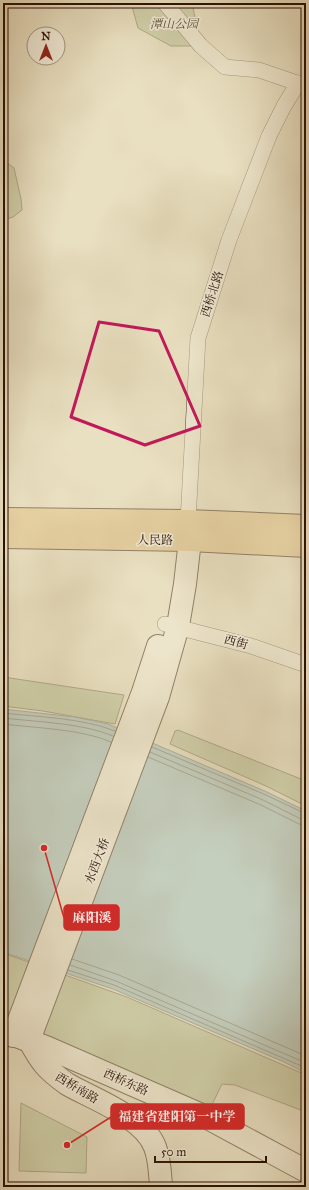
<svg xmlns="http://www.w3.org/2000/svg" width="309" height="1190" font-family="'IM FELL Great Primer','Noto Serif SC',serif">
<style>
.green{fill:#b6c293;stroke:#70684a}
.water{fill:#99bbba;stroke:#6d7670}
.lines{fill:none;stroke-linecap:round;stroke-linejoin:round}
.shore{stroke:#62655d;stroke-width:1}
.street-casing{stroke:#5a4330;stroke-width:16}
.secondary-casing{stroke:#2b0f00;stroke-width:24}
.highway-casing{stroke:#2b0f00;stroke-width:24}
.street{stroke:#f1ebd7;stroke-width:15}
.secondary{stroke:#f1ebd7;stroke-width:22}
.highway{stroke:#e4c080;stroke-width:22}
.marked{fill:none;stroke:#c2185b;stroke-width:3;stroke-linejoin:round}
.labels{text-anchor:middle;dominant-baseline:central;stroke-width:3.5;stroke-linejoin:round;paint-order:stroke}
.park-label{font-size:12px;font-style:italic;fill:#5c4e33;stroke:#f1ebd7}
.street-label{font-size:12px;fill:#2b0f00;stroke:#f1ebd7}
.leader{fill:none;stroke:#d62828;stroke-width:1.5}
.callout-dot{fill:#d62828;stroke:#f1ebd7;stroke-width:1.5}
.callout{fill:#d62828;stroke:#d62828;stroke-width:1.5}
.callout-label{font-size:13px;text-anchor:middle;font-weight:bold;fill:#fff}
</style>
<rect width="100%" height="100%" fill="#e9e0c1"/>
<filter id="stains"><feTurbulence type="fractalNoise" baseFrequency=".005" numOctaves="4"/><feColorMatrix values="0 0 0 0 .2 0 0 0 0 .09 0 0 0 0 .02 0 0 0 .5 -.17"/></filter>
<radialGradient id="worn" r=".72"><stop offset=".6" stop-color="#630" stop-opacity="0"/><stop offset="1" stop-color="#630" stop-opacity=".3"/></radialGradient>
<g class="green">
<polygon points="131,3 192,3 201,46 171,46 138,28"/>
<polygon points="3,160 14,168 21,199 22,210 13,217 3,220"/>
<polygon points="3,677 124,695 115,724 43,711 3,706"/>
<polygon points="178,730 306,781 306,806 266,786 170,744 175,731"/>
<polygon points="3,953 127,997 306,1075 306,1112 235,1085 222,1084 210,1109 12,1031 3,1030"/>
<polygon points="21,1103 87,1137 86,1173 19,1171"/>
</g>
<polygon class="water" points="3,709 75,717 108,724 267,792 306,811 306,1073 284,1062 113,989 3,952"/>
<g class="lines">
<g class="shore">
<path d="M3 713C38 717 83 718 115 731"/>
<path d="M3 718C37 722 83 723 113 736"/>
<path d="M3 724C35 728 82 729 111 742"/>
<polyline points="152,747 266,795 306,814"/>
<polyline points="150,752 263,800 301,819 306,819"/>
<polyline points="148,757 261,805 299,824 306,825"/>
<polyline points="72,959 119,975 306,1056"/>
<polyline points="70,965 116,981 306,1063"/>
<polyline points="68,970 114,985 306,1068"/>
</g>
<defs>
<g id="street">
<polyline points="165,3 201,46 225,67 259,70 306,86"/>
<polyline points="188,521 198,338 229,240 269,136 284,106 298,83"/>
<polyline points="165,624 251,646 306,665"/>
</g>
<g id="secondary">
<polyline points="13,1036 143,692 158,646"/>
<polyline points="16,1036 46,1047 204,1116 306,1171"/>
<polyline points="29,1040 158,697 178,626 185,584 190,540 188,522"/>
<path d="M29 1040C41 1062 46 1069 67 1084 93 1099 144 1117 155 1147 160 1160 160 1174 161 1187"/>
</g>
<g id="highway">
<polyline points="3,519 188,521 306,526"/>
<polyline points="3,537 190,540 306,546"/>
</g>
</defs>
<use href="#street" class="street-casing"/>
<use href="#secondary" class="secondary-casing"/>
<use href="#highway" class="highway-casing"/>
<use href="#street" class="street"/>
<use href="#secondary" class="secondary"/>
<use href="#highway" class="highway"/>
</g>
<path d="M0 0H309V1190H0ZM99 322 159 331 200 426 145 445 71 417Z" fill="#e9e0c1" fill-opacity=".55" fill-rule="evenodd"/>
<path class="marked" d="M99 322 159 331 200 426 145 445 71 417Z"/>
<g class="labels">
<g class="park-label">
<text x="174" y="24">潭山公园</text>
</g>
<g class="street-label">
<text transform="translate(212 294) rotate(-72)">西桥北路</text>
<text transform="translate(155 540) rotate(1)">人民路</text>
<text transform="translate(236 642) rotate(16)">西街</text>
<text transform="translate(97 861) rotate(-69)">水西大桥</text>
<text transform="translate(126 1082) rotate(24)">西桥东路</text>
<text transform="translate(77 1088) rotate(31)">西桥南路</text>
</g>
</g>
<path class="leader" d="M44 848L64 918M67 1145L111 1117"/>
<g class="callout-dot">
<circle cx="44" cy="848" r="4"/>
<circle cx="67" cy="1145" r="4"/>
</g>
<g class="callout">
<rect x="64" y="905" width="55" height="25" rx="4"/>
<rect x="111" y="1104" width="133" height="25" rx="4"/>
</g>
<g class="callout-label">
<text x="92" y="922">麻阳溪</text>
<text x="177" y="1121">福建省建阳第一中学</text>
</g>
<rect width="309" height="1190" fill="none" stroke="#e9e0c1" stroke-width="16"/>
<rect x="4" y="4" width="301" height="1182" fill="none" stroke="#2b0f00" stroke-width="2"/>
<rect x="8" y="8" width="293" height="1174" fill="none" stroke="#2b0f00"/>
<g transform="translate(46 46)"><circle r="19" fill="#f1ebd7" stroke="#a29381"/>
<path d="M0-3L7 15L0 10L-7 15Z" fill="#8f2418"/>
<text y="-6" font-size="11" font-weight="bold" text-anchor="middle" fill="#2b0f00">N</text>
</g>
<path d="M155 1156v6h111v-6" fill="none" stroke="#2b0f00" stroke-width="2"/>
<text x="161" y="1156" font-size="12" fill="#2b0f00" stroke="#f1ebd7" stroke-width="3" paint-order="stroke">50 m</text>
<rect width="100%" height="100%" filter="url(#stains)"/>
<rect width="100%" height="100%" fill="url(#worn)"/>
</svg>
